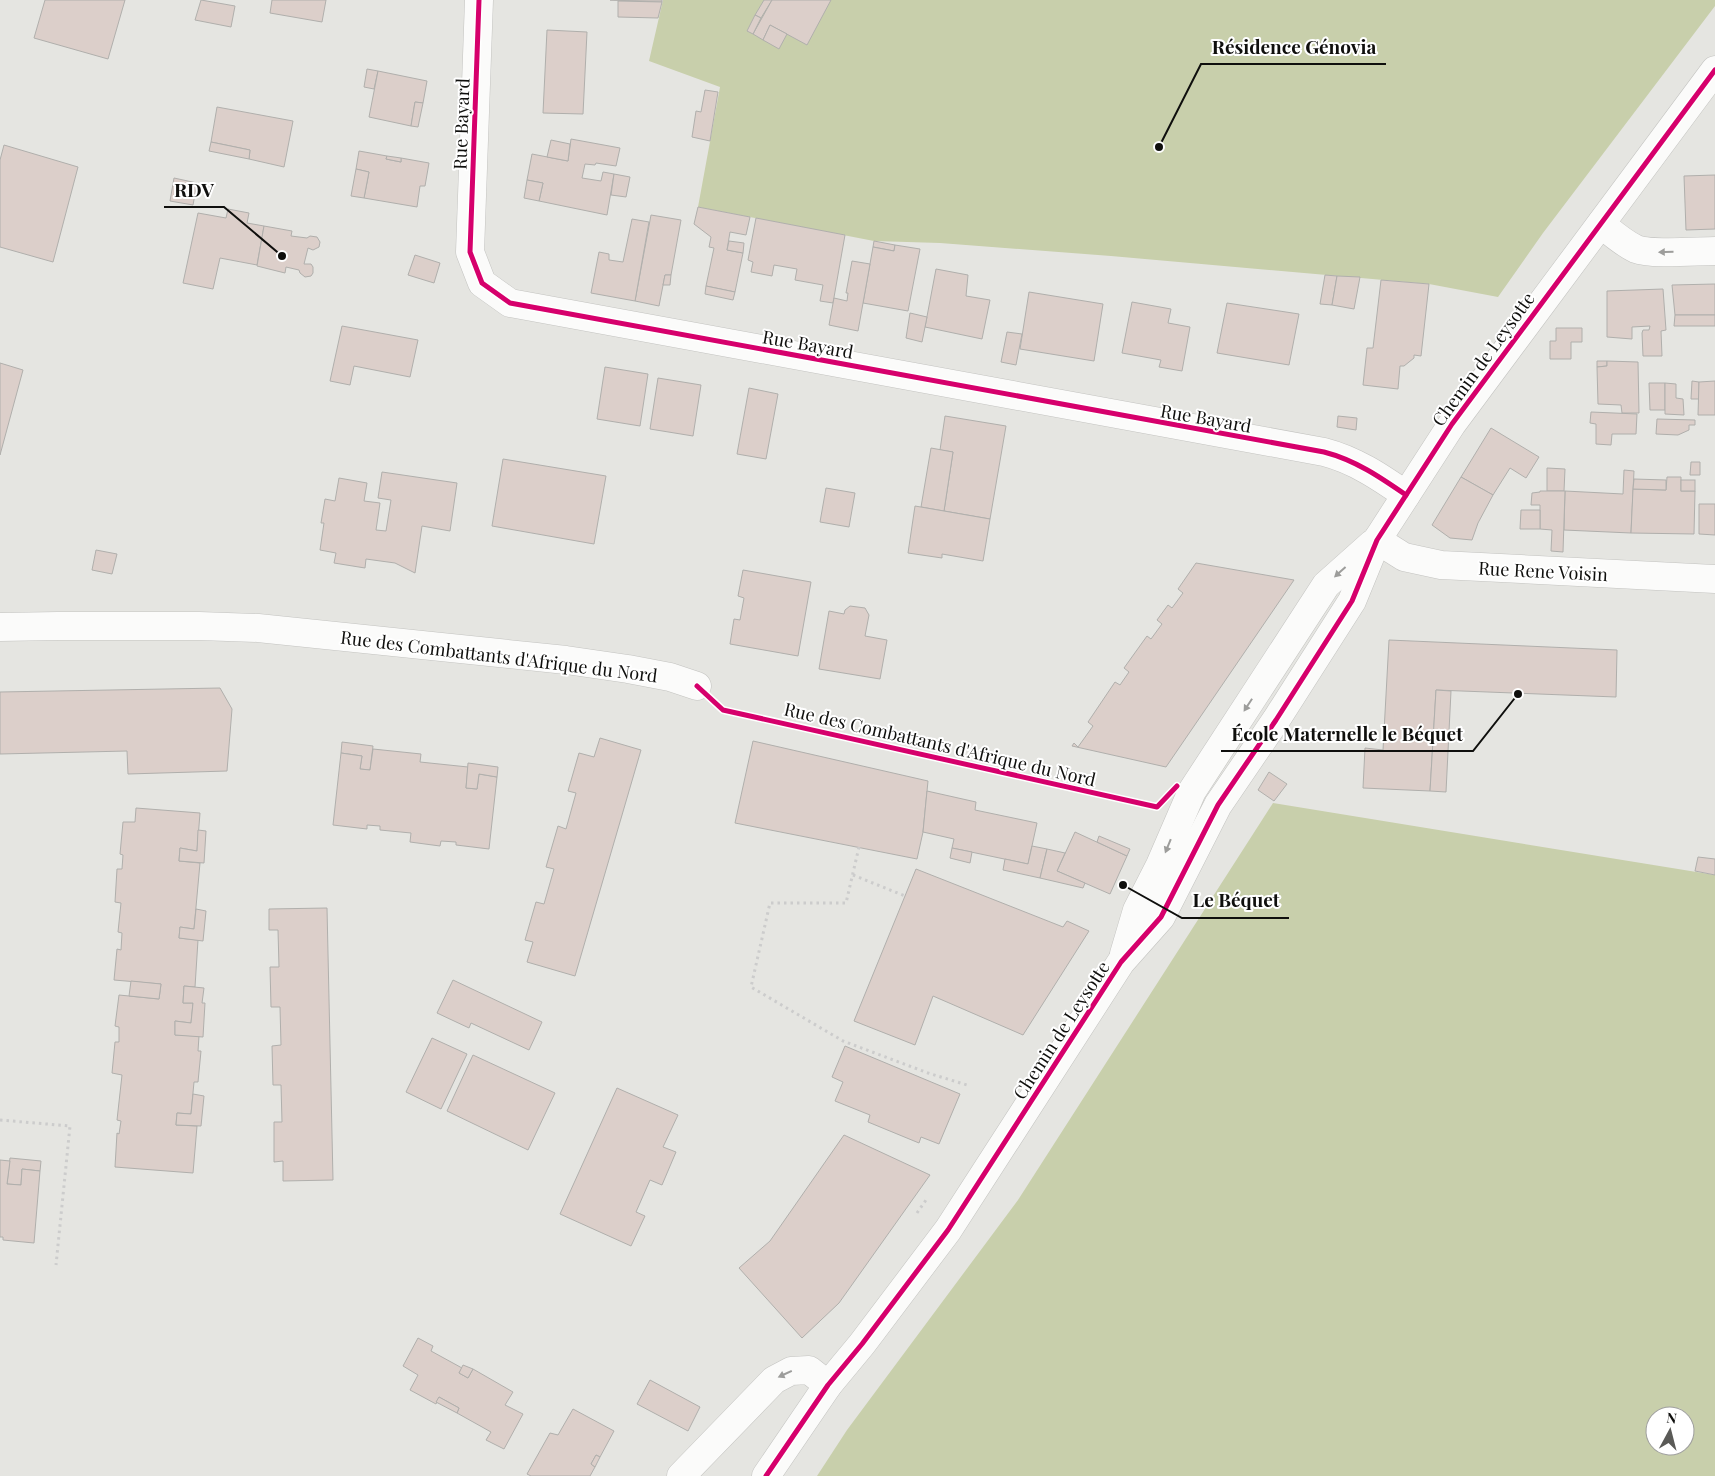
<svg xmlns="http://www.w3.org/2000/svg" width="1715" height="1476" font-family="'Playfair Display',serif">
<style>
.green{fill:#c8cfab;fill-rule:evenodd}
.building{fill:#dccfca;stroke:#b0afac}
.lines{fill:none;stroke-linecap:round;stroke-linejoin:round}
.minor-casing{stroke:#c3c3c0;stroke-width:29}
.path{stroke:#ccc;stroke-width:3;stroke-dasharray:2.5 4;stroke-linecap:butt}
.minor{stroke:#fbfbfa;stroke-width:28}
.cycleway-casing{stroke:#fff;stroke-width:8}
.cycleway{stroke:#d6006c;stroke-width:5}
.oneway{fill:#9d9d9b}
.labels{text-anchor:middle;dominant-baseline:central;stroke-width:4;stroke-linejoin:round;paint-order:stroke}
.street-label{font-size:18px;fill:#0f0f0d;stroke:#fff}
.leader{fill:none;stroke:#0f0f0d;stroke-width:2}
.callout-dot{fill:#0f0f0d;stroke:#fff;stroke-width:2}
.callout-label{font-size:19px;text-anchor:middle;font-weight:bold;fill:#0f0f0d;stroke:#fff;stroke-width:4;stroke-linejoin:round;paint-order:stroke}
</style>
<rect width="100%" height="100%" fill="#e5e5e1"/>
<g class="green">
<polygon points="663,0 1715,0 1715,6 1543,233 1498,297 1429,284 1111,256 940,243 874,241 698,207 720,87 649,61"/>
<path d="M1273 803 1715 875V1476H817L847 1430 1018 1200ZM1655 1416H1685V1446H1655Z"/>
</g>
<g class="building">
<polygon points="45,0 125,0 108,59 34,38"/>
<polygon points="201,0 235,6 231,27 195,20"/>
<polygon points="272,0 326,0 322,22 270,13"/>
<polygon points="610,0 662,0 662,2"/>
<polygon points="764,0 772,0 761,18 755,15"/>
<polygon points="772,0 831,0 807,45 770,25 763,40 753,34"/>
<polygon points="618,1 662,2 658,18 618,17"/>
<polygon points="755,15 761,18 753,34 747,31"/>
<polygon points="770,25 787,34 779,49 763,40"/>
<polygon points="547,30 587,32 583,114 543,113"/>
<polygon points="367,69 378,71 374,89 364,87"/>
<polygon points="378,71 427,81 423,103 415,102 411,126 369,117"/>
<polygon points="705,90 718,92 710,141 692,137 696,111 701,112"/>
<polygon points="415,102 423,103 418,127 411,126"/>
<polygon points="217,107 293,121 284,167 249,159 250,150 211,142"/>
<polygon points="571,139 620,148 616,166 596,163 595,165 585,164 582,178 601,181 603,172 614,174 607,215 539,201 543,183 527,180 532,154 568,161"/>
<polygon points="551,140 570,144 568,161 547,157"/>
<polygon points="211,142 250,150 249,159 209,151"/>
<polygon points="4,145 78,167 53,262 0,247 0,160"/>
<polygon points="359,151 387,156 386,159 401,162 401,158 429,163 425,186 420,186 417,207 364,198 369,172 356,169"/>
<polygon points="387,156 401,158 401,162 386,159"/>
<polygon points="356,169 369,172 364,198 351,196"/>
<polygon points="614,174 630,177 626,197 611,195"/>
<polygon points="1715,175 1715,229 1686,230 1684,176"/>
<polygon points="174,178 197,183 193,205 170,201"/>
<polygon points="527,180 543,183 539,201 524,198"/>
<polygon points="698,207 750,217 746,235 730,232 727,250 743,253 735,292 706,286 714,248 709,247 711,237 694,224"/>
<polygon points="228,209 249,213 247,223 264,226 257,265 220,258 213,289 183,283 198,213 226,218"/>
<polygon points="651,215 681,220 671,275 665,275 659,306 635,301"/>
<polygon points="756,218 845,235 833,303 820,301 823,285 795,280 797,269 774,265 772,276 751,272 753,262 748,260"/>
<polygon points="632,219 649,222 635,301 591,293 599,252 609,254 609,260 623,262"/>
<polygon points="264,226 292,231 291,236 307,238 310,236 317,237 320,242 319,247 313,250 308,248 304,264 311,264 313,267 313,273 311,276 305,277 300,273 299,270 286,267 285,273 257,266"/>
<polygon points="729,241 744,243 743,253 727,250"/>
<polygon points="874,241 895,245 894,251 873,247"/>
<polygon points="895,245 920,249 908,311 863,303 873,247 894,251"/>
<polygon points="415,255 440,263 434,283 408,275"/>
<polygon points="852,261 870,264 858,331 829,325 834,298 847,301 848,293 846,293"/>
<polygon points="936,269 968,275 966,296 990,300 982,339 925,327"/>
<polygon points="665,275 671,275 670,285 663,285"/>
<polygon points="1325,275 1337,276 1332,305 1320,304"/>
<polygon points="1337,276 1360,277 1354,309 1332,305"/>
<polygon points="1381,280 1429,284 1421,356 1414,355 1414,358 1404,366 1400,366 1398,389 1363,385 1367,348 1373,348"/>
<polygon points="1715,284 1715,315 1675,315 1672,285"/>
<polygon points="706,286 735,292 733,300 705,294"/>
<polygon points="1663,289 1666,330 1661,331 1662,356 1643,356 1642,333 1643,330 1649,330 1650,326 1632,327 1632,339 1607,337 1607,291"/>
<polygon points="1029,292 1103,304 1094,361 1020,349"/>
<polygon points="1132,302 1171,309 1168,323 1190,327 1182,371 1159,367 1161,360 1122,353"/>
<polygon points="1227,303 1299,314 1289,365 1217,353"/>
<polygon points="910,313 927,317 922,342 906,338"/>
<polygon points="1675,315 1715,315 1715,326 1674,326"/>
<polygon points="342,326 418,340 410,377 354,366 350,385 330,381"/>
<polygon points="1556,328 1582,328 1582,342 1571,342 1571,359 1550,359 1550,341 1556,341"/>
<polygon points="1007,332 1022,334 1016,365 1001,362"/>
<polygon points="1597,361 1607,361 1607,366 1597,367"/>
<polygon points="1607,361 1638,362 1639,413 1622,413 1621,405 1598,404 1597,367 1607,366"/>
<polygon points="0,363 23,370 0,455"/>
<polygon points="605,367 648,374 640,426 597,419"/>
<polygon points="658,378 701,385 693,436 650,429"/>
<polygon points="1692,381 1699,382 1699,399 1691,399"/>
<polygon points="1715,381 1715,415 1698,415 1699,382"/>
<polygon points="1649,383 1665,383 1665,410 1650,410"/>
<polygon points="1665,383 1676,384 1676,398 1683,399 1684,415 1665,414"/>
<polygon points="749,388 778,394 766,459 737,454"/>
<polygon points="1591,412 1637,414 1636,434 1612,434 1611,445 1596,444 1596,424 1590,423"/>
<polygon points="945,416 1006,426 990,519 944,511 953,452 940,450"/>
<polygon points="1338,416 1357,418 1356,430 1337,427"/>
<polygon points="1657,419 1695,420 1695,425 1689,425 1689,430 1678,435 1656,434"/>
<polygon points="1491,428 1539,457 1526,478 1510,468 1493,495 1461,477"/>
<polygon points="931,448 953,452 944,511 921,507"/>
<polygon points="503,459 606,476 594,544 492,526"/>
<polygon points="1691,462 1700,462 1700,475 1690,475"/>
<polygon points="1547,468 1565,469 1564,491 1547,491"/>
<polygon points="1624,470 1634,471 1631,533 1564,530 1565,491 1623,494"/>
<polygon points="382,472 457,483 450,531 422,526 415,573 395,563 366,559 365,568 334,563 336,553 320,550 324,523 321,523 325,499 335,501 339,478 367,483 364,501 380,503 376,530 386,531 391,500 378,498"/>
<polygon points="1461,477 1493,495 1478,523 1472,540 1450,538 1432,525"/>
<polygon points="1667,477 1681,477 1681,491 1695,491 1694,534 1631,533 1633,489 1666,490"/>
<polygon points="1634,479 1666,480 1666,490 1633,489"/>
<rect x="1681" y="480" width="14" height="11"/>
<polygon points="826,488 855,493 849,527 820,522"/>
<polygon points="1540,491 1565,491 1563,552 1551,551 1552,530 1540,529 1540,505 1531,505 1532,493 1540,492"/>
<polygon points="1699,504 1715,504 1715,535 1699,534"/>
<polygon points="915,506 990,519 983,561 942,554 942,558 908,553"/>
<polygon points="1521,510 1540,510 1540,529 1520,529"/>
<polygon points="96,550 117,554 112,574 92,570"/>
<polygon points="1196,563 1294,580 1166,767 1072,746 1074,743 1078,747 1093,726 1088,722 1115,682 1120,685 1129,672 1124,668 1147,636 1151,639 1162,624 1157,620 1168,605 1172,608 1183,593 1178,589"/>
<polygon points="743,570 811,582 798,656 730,644 734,619 740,620 744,598 738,596"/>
<polygon points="850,606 865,608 869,615 865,636 887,640 880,679 819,669 829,611 844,614 845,610"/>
<polygon points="1389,640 1617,650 1616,697 1436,690 1430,791 1363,788 1365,748 1383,750"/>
<polygon points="220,688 232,709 227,771 128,774 127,751 0,754 0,692"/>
<polygon points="1436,690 1451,691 1446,792 1430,791"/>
<polygon points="600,738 641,750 575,976 527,962 533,942 525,940 536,902 544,904 554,869 546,867 558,826 566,829 576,793 568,791 579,753 594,757"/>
<polygon points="753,741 928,781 923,832 917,859 735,823"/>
<polygon points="342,742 373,746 370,770 360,769 362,756 341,753"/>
<polygon points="373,749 421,754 420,762 468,767 466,788 477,789 479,774 497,777 489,849 456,845 456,842 441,841 440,846 410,842 411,833 380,830 380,826 367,825 367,829 333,825 341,753 362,756 360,769 370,770"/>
<polygon points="468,763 498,767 497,777 479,774 477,789 466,788"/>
<polygon points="1269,772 1287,784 1274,801 1258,790"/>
<polygon points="927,791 976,802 975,810 1037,823 1028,864 952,848 954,839 923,832"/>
<polygon points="136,808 200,813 197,851 180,848 179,861 200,863 194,929 180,927 179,938 198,940 195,987 184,986 183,1003 193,1003 191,1023 175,1021 175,1035 199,1036 198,1051 201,1051 198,1082 194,1082 191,1114 177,1113 176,1125 197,1126 193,1173 115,1167 117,1133 119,1134 121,1121 117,1120 122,1075 112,1073 115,1042 119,1042 119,1027 115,1026 119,995 159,999 161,984 114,980 117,949 121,950 122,933 118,932 121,903 115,902 117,869 122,869 123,855 120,854 123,822 135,822"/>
<polygon points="198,830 206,831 204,863 179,861 180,848 197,851"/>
<polygon points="1075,832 1127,856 1110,894 1057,871"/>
<polygon points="1099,836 1130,849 1127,856 1097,842"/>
<polygon points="1032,846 1047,849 1040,878 1003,870 1005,859 1028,864"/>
<polygon points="952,848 972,852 970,863 950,858"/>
<polygon points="1047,849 1065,853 1057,871 1085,883 1083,888 1040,878"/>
<polygon points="1698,857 1715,859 1715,875 1695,871"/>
<polygon points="916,869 1063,927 1067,921 1089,931 1023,1035 933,996 915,1045 854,1021"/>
<polygon points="327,908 333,1180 283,1181 283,1161 274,1162 274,1122 282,1122 281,1085 273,1085 272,1046 281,1045 280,1007 271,1007 270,967 279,967 278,930 269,930 269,909"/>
<polygon points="196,909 206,911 203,941 179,938 180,927 194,929"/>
<polygon points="453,980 542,1022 529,1050 471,1023 469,1028 437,1013"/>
<polygon points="131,981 161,984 159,999 129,996"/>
<polygon points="184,986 204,988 202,1003 205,1003 203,1037 175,1035 175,1021 191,1023 193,1003 183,1003"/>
<polygon points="432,1038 467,1054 441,1109 406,1092"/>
<polygon points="845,1046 960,1094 939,1144 921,1137 919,1143 868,1122 870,1115 835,1101 843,1082 832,1077"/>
<polygon points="473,1055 555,1093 528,1150 447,1111"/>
<polygon points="617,1088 678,1115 663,1147 676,1152 662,1185 650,1180 636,1212 645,1216 631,1246 560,1214"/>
<polygon points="193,1094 204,1096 201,1126 176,1125 177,1113 191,1114"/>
<polygon points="844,1135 930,1175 839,1303 802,1338 739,1268 770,1241"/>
<polygon points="10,1158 41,1161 40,1171 22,1169 21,1185 7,1184"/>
<polygon points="0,1160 10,1161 7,1184 21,1185 22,1169 40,1171 34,1243 3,1240 3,1237 0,1237"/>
<polygon points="418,1338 433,1346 431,1351 462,1368 459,1373 468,1378 473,1369 513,1392 505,1405 523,1414 504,1449 486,1440 491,1432 457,1413 459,1408 439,1397 436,1404 410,1390 418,1375 403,1366"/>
<polygon points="463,1365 473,1369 468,1378 459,1373"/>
<polygon points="650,1380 700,1407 688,1431 637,1404"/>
<polygon points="439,1397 459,1408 457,1413 436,1402"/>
<polygon points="573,1409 614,1431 600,1457 596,1455 591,1464 595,1467 590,1476 531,1476 527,1474 550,1433 558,1435"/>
<polygon points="596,1455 600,1457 595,1467 591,1464"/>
</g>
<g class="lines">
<defs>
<g id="minor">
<path d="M479 0 470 252 482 283 510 303 1324 452C1355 460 1380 477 1406 495"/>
<path d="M1601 224C1612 233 1623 243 1636 249 1651 255 1697 251 1715 251"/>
<polyline points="1377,540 1404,557 1441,565 1715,579"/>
<polyline points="0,627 58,626 199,626 258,628 566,660 628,669 670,677 697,686"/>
<polyline points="1124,954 1137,910 1160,865 1192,791 1326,585 1372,544"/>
<polyline points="681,1476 774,1380 791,1371 809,1370 828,1385"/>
<polyline points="766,1476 828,1385 862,1344 948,1230 1121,962 1161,917 1218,805 1276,720 1352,601 1377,540 1452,424 1715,70"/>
</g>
</defs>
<use href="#minor" class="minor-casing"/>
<g class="path">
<polyline points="859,847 846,903 770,903 751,987 843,1041 928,1073 967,1085"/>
<polyline points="853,875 905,896"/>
<polyline points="0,1120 70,1126 56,1265"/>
<polyline points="917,1213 926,1200"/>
</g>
<use href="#minor" class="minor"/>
<defs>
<g id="cycleway">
<path d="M479 0 470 252 482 283 510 303 1324 452C1355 460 1380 477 1406 495"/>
<polyline points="697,686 723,710 1157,807 1177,786"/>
<polyline points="766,1476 828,1385 862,1344 948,1230 1121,962 1161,917 1218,805 1276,720 1352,601 1377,540 1452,424 1715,70"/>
</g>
</defs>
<use href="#cycleway" class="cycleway-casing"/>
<use href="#cycleway" class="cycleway"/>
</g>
<defs><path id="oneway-solid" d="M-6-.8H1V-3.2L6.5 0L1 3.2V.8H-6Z" transform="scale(1.25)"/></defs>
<g class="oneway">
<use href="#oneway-solid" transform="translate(1666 252) rotate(179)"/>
<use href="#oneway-solid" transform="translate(1340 572) rotate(138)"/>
<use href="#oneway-solid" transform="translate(1248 705) rotate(123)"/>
<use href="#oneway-solid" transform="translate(1168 846) rotate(112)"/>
<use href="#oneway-solid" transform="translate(785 1374) rotate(155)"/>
</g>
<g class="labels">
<g class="street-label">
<text transform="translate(461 124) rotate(-88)">Rue Bayard</text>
<text transform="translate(808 344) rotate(10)">Rue Bayard</text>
<text transform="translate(1483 359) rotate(-54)">Chemin de Leysotte</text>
<text transform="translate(1206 418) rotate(10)">Rue Bayard</text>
<text transform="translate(1543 571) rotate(3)">Rue Rene Voisin</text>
<text transform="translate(499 656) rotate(7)">Rue des Combattants d'Afrique du Nord</text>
<text transform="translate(940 744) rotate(13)">Rue des Combattants d'Afrique du Nord</text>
<text transform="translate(1061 1030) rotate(-57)">Chemin de Leysotte</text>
</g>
</g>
<path class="leader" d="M1159 147L1201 64H1386M282 256L224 207H164M1518 694L1473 751H1221M1123 885L1182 918H1289"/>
<g class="callout-dot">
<circle cx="1159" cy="147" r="5"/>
<circle cx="282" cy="256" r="5"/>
<circle cx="1518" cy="694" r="5"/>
<circle cx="1123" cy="885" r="5"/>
</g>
<g class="callout-label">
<text x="1294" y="54">Résidence Génovia</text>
<text x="194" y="197">RDV</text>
<text x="1347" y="741">École Maternelle le Béquet</text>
<text x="1236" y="907">Le Béquet</text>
</g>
<g transform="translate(1670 1431) rotate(7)"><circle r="24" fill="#ffffff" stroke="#9f9f9e"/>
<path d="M0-4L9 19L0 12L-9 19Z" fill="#5a5a57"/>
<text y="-8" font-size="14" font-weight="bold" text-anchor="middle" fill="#0f0f0d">N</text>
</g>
</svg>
